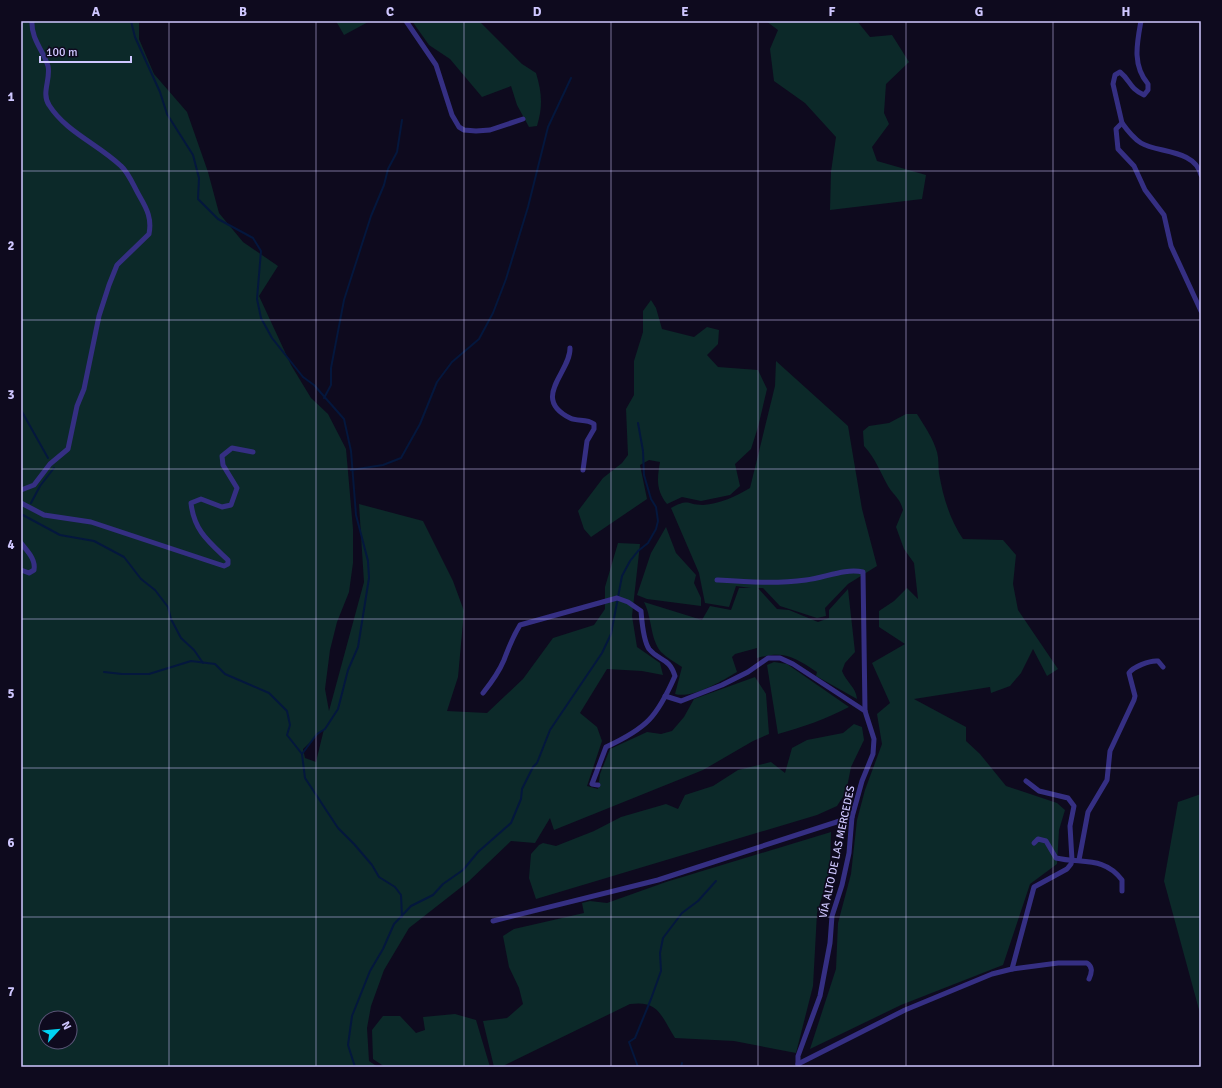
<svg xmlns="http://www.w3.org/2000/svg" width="1222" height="1088" font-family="Signika,sans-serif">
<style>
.green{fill:#0c2929;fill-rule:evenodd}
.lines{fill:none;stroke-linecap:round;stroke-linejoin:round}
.stream{stroke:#04173d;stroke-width:2}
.street{stroke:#352f83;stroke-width:5}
.grid{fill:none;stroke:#cfc7ff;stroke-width:1;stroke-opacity:0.55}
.labels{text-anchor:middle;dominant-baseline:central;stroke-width:3.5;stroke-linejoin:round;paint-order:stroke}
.street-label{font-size:11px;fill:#cfc7ff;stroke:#0e0a1e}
.neatline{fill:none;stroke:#cfc7ff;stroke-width:1.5}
.grid-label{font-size:13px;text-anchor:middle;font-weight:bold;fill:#cfc7ff}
</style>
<rect width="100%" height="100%" fill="#0e0a1e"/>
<g class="green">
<path d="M21 21H139V39L154 74 187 112 208 172 219 213 243 242 278 266 259 296 291 365 311 398 328 414 346 449 353 529V563L349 592 337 622 330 650 325 689 329 711 364 582 359 504 423 521 453 581 464 611 458 677 447 711 487 713 523 679 553 638 594 625 605 609V587L618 543 640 544 632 616 637 647 660 663 663 675 642 671 607 669 580 713 597 727 602 741 587 786 598 789 600 774 610 749 647 732 661 734 672 731 684 717 694 699 755 677 766 694 769 734 753 741 703 770 554 830 550 818 535 843 511 841 469 881 409 928 384 970 371 1006 367 1028 369 1061 378 1067H21ZM324 729 316 762 305 758 303 749ZM46 1018H70V1042H46Z"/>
<polygon points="336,21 370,21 344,35"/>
<path d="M412 21H479L522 64 536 73C542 93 543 106 537 126L529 127 517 105 511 86 482 97 450 59 429 45Z"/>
<polygon points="766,21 857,21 870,37 892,35 909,62 886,84 884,113 889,124 872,147 877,161 926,175 922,199 830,210 831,172 836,137 805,103 774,81 770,49 778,30"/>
<path d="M651 300 656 308 662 329 694 337 707 327 719 330 718 344 707 355 718 367 758 370 767 389 758 427 751 449 735 464 740 486 730 495 701 501 682 497 667 504C656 490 657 479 660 462L649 460 640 465 647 499 591 537 584 529 578 511 603 478 622 463 628 455 626 409 634 395V361L643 332V311Z"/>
<path d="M776 361 848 426 862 509 877 566 848 584 825 608 826 616 817 618 780 606 763 588H758L777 609 789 610 818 622 829 618V610L848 589 855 652 845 663 842 671C846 682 856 687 857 699L816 676 817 672C794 657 785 650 757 658V648L735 654 732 657 737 672C722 681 692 699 675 694L682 667C675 662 667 658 661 652 650 639 652 617 644 602L702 620 710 606 731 610 739 588H751L736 586 729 607 705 603 699 573 671 508C690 498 686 505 703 505 720 504 736 496 750 488L775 386Z"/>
<path d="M906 414H917C925 427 933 438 937 452 939 459 938 466 939 473 943 497 950 520 963 539L1003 540 1016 555 1013 584 1018 610 1058 669 1047 676 1033 649 1021 673 1010 686 991 693 990 687 914 699 966 727V741L980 754 1006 786 1057 803 1065 810 1059 830 1057 864 1030 884 1003 965 901 1005 810 1049 836 969 838 923 851 874 857 820 865 790 882 744 877 714 890 703 872 663 905 644 879 627V611L894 601 907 588 918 599 914 563 904 549 896 527 903 510C900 498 894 496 888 486 879 470 877 461 864 446L863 431 869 426 889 423Z"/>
<polygon points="666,527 676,553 696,575 694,583 701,598 701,606 647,599 637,595 651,553"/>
<path d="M774 662 787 664 849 707C826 719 803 727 778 734L767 665Z"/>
<polygon points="854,724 862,727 864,740 851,767 846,792 837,806 817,815 536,899 529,878 531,854 539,845 543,843 556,846 594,831 621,817 666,804 678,809 685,795 713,786 738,770 771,762 785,773 792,748 807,740 843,733"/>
<polygon points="1201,794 1201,1017 1164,881 1178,802"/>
<path d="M831 832 830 871 817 913 813 986 796 1053 734 1041 675 1038C661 1016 659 1000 630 1004L501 1067H494L483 1021 507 1018 523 1004 519 988 509 967 503 936 514 929 584 913 582 903 590 901 607 903 666 882Z"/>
<polygon points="455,1014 476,1020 490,1067 385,1067 373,1059 372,1030 383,1016 400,1016 416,1033 425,1030 423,1017"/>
</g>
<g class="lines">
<g class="stream">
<polyline points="131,21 135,37 160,92 167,114 193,155 199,178 198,199 218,219 253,238 261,251 257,299 261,318 272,338 303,377 314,385 344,419 351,451 356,515 368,561 369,578 358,647 348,670 338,709 325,729 317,734 302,754 305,778 338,828 354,844 372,865 379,877 395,887 401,895 402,917"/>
<polyline points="324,398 331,385 331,368 344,300 371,216 384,185 388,169 397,152 402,120"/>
<polyline points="21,410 48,458"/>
<polyline points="351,470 383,465 401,458 420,424 437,382 452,362 479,339 493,313 506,279 528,207 548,127 571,78"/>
<polyline points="31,503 40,486 54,468"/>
<polyline points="21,514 60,535 94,541 124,557 141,579 155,590 168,607 171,619 181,638 194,650 203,663"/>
<polyline points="104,672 122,674 149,674 191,661 215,664 225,674 269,693 287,711 290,725 287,735 302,754"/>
<polyline points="355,1067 348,1045 352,1016 370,971 383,949 394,924 411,906 433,895 443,884 463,870 478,852 511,823 521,799 522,789 533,767 537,763 550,730 602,653 611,634 622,576 630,561 638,551 648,543 656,529 658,521 656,507 651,499 644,475 643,451 638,423"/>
<polyline points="638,1067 629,1042 635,1038 651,999 661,971 660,953 663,938 682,913 698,901 716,881"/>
<polyline points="681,1067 682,1063"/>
</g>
<g class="street">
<polyline points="406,21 436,65 452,115 459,127 464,130 476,131 490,130 523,119"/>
<path d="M1141 21C1137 43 1132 65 1148 84V90L1144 95C1129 88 1131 81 1120 72L1115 75 1113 84 1122 123 1116 129 1118 149 1134 166 1145 190 1164 215 1171 246 1201 311"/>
<path d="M1122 123C1127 130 1133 138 1141 143 1157 153 1195 149 1201 175"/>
<path d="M570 348C571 372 530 398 570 418 578 422 586 418 594 424V429L587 441 583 470"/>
<path d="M21 490 34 485 50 464 68 449 77 406 84 389 99 316 109 285 117 265 149 234C152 219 147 209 140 197 134 187 129 173 121 166 98 144 66 132 49 105 41 93 51 79 48 66 43 50 31 39 32 21"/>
<path d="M21 503 44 515 91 522 224 566 228 564V560C209 542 194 531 191 503L201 499 222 507 231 505 237 488 223 465 222 456 232 448 253 452"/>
<path d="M21 543C27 551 36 559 34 570L29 573 21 570"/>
<path d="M717 580C747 582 776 584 806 580 825 578 844 568 863 572L865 711 874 739 873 754 862 781 852 817 849 853 842 885 832 916 830 943 820 996 798 1056V1067"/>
<path d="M483 693C491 683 499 672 504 660 509 647 512 638 520 625L617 598 628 602 641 611C642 622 643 640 649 649 660 662 669 657 675 676 657 717 647 728 606 747L592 784 598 785"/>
<polyline points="665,696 681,701 722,685 748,672 768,658 780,658 793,664 865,711"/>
<path d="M1034 843 1038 839 1046 841 1056 858C1082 864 1104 856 1122 880V891"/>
<path d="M1079 860 1088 812 1107 780 1110 751 1134 700 1135 696 1129 673C1133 667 1150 660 1158 661L1163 667"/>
<polyline points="493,921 658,880 852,817"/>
<polyline points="1012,969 1034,887 1067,869 1071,864 1072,860 1070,826 1074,806 1068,798 1039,791 1026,781"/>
<path d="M798 1064 905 1010 992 974 1012 969 1058 963H1087C1093 967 1092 972 1089 979"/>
</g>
</g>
<path class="grid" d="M169 21V1067M316 21V1067M464 21V1067M611 21V1067M758 21V1067M906 21V1067M1053 21V1067M21 171H1201M21 320H1201M21 469H1201M21 619H1201M21 768H1201M21 917H1201"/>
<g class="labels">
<g class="street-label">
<text transform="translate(837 852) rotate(-78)">VÍA ALTO DE LAS MERCEDES</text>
</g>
</g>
<rect width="1222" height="1088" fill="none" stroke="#0e0a1e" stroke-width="44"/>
<g transform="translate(58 1030) rotate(63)"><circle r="19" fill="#0e0a1e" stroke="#5b5678"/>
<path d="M0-3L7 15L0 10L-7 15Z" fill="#00d2f2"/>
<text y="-6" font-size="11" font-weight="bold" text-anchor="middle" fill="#cfc7ff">N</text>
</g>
<path d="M40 56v6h91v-6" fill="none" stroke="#cfc7ff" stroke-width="2"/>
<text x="46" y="56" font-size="12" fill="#cfc7ff" stroke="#0e0a1e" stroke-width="3" paint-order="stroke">100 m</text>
<rect x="22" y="22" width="1178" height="1044" class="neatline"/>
<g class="grid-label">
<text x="96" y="16">A</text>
<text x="243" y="16">B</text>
<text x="390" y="16">C</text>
<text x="537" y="16">D</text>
<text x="685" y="16">E</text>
<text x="832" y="16">F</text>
<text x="979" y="16">G</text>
<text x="1126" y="16">H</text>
<text x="11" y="101">1</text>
<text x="11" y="250">2</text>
<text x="11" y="399">3</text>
<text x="11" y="549">4</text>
<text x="11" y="698">5</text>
<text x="11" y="847">6</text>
<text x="11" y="996">7</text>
</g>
</svg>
